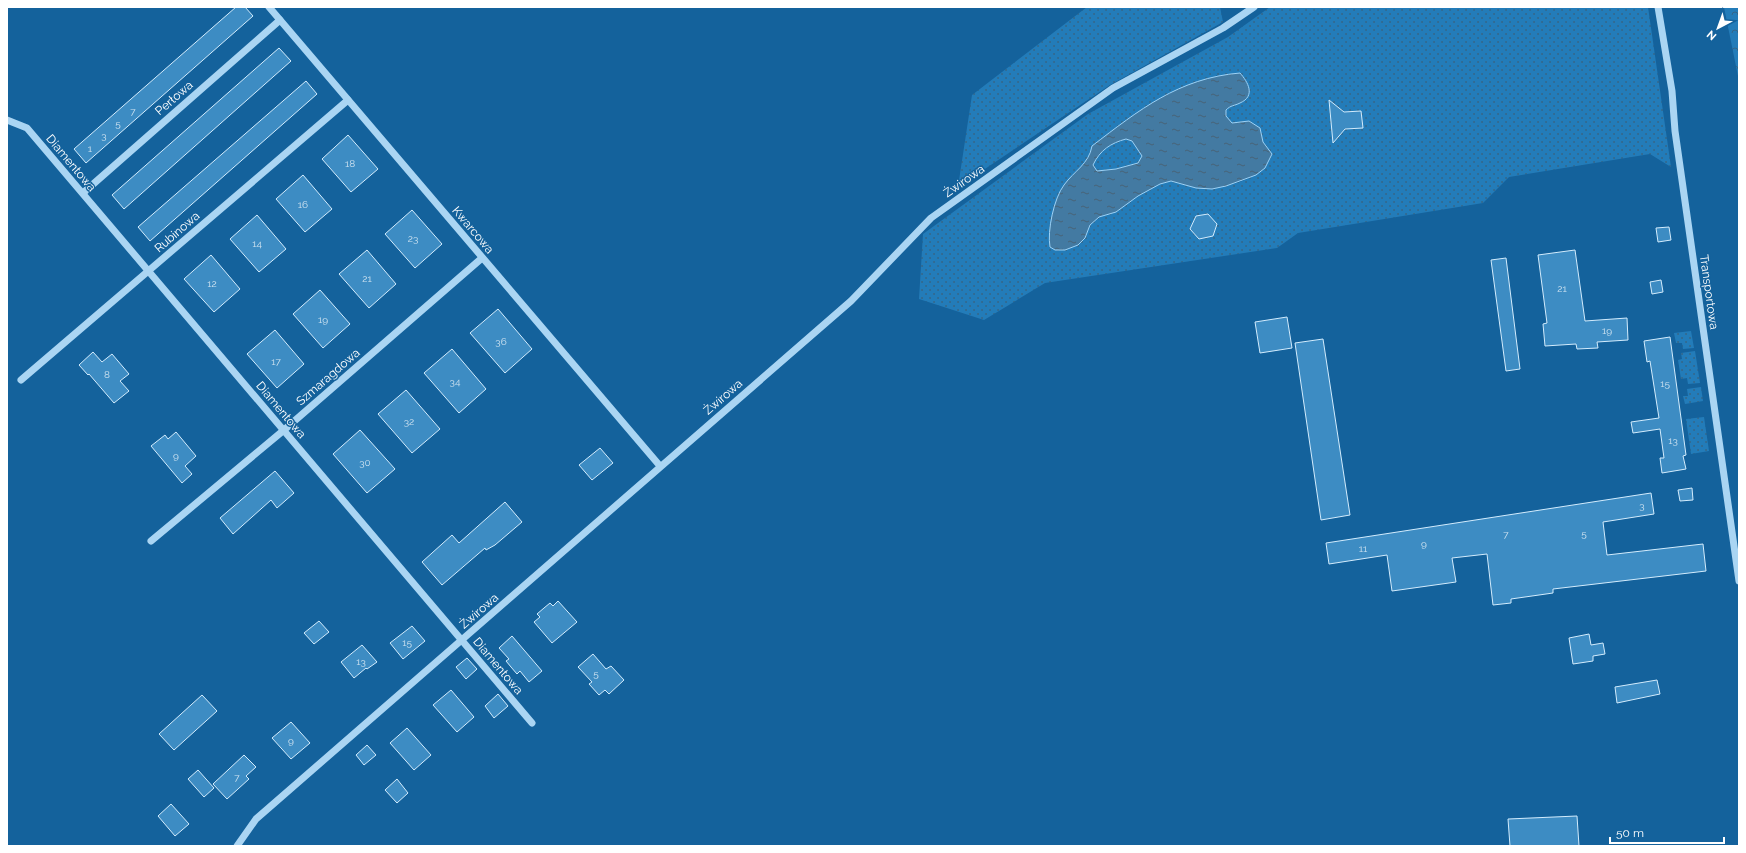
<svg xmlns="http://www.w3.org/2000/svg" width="1746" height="853" font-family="Raleway,sans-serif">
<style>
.grass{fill:url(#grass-dots);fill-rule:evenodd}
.forest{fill:url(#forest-crowns)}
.water{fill:url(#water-ripples);stroke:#9dd2f6;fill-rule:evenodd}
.building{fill:#3d8cc3;stroke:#d3ecfd}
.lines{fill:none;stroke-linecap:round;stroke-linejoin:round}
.minor{stroke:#aad5f3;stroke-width:7}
.labels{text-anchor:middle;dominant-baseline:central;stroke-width:3;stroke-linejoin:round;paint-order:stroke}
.number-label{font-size:10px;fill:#cee2f0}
.street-label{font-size:12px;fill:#fff;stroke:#14629c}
</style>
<defs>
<pattern id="grass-dots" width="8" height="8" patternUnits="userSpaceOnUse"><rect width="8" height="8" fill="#237cb9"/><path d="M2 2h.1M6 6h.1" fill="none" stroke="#356688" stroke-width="1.8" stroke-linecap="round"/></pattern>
<pattern id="forest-crowns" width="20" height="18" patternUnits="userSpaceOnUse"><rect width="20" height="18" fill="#237cb9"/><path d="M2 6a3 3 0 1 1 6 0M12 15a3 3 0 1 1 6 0" fill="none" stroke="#356688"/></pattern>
<pattern id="water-ripples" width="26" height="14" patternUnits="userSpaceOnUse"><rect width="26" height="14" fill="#437aa2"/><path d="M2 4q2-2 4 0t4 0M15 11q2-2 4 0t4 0" fill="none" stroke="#486377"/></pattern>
</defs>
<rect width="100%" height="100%" fill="#14629c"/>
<g class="grass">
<polygon points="1087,7 1220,7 1223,22 1110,85 958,187 972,95"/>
<path d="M1270 7H1648L1671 167 1650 154 1509 177 1483 203 1298 233 1277 248 1045 283 984 320 919 299 923 234 1088 114 1228 37ZM1217 75 1240 103 1232 105 1226 110C1226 116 1227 119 1232 124L1240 122 1260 128 1263 142 1272 154 1265 168 1256 175 1240 182 1212 189 1196 188 1171 181 1160 184 1138 196 1116 212 1099 217 1090 225 1049 241 1055 207 1063 186 1090 157ZM1208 214 1217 224 1213 236 1199 239 1190 229 1196 216Z"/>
<path d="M1126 139 1132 141 1142 156 1138 163 1116 169 1097 171 1093 165C1100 150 1111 143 1126 139Z"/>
<polygon points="1691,331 1694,348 1683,349 1682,343 1676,343 1674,333"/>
<polygon points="1695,351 1700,383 1688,384 1687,378 1681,379 1678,360 1682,359 1681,353"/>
<polygon points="1701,387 1703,401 1685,404 1683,396 1688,396 1687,389"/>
<polygon points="1704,417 1709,451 1691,454 1686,419"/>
</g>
<polygon class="forest" points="1724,7 1739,7 1739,81"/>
<path class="water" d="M1240 73C1248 82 1256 96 1240 103 1234 106 1231 105 1226 110V116L1232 123 1249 121 1260 128 1263 142 1272 154 1265 168 1256 175 1226 186 1212 189 1196 188 1171 181 1160 184 1138 196 1116 212 1099 217 1090 225 1085 238 1078 245 1065 250H1055L1050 247C1047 231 1054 198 1064 185 1074 171 1089 164 1092 146 1139 110 1179 78 1240 73ZM1126 139 1132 141 1142 156 1138 163 1116 169 1097 171 1093 165C1100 150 1111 143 1126 139Z"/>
<g class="building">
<polygon points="236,7 245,7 253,16 86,163 74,149"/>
<polygon points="279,48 291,61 124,209 112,195"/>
<polygon points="306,81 317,94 150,241 138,227"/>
<polygon points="1329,100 1344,112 1361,111 1363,128 1345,129 1333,143"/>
<polygon points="348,135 378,169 351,192 322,159"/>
<polygon points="303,175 332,209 305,232 276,199"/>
<polygon points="412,210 442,244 415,268 385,234"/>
<polygon points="1208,214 1217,224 1213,236 1199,239 1190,229 1196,216"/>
<polygon points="257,215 286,249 259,272 230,239"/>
<polygon points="1669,227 1671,240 1658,242 1656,228"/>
<polygon points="367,250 396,284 369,308 339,274"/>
<polygon points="1575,250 1585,321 1627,318 1628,340 1597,342 1598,348 1577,349 1576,344 1545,346 1543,324 1547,323 1538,255"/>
<polygon points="211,255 240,289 214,312 184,279"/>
<polygon points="1506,258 1520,369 1506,371 1491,260"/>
<polygon points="1661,280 1663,292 1652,294 1650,282"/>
<polygon points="320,290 350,324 323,348 293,314"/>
<polygon points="498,309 532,349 505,373 470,333"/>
<polygon points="1287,317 1292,348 1260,353 1255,322"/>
<polygon points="275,330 304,364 277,388 247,354"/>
<polygon points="1670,337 1686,455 1683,456 1686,469 1662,473 1660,458 1664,458 1660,429 1633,433 1631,422 1659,418 1650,361 1647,362 1644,341"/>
<polygon points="1323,339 1350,515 1321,520 1295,343"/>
<polygon points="452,349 486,389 459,413 424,373"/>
<polygon points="93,352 102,362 112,354 129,374 120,381 129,391 114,403 89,374 88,375 79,365"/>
<polygon points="406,390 440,429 412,453 378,414"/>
<polygon points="360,430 395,469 367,493 333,454"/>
<polygon points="176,432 196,456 185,466 192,474 182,483 151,446 165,435 168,439"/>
<polygon points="600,448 613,463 592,480 579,465"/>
<polygon points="275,471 294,493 277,508 271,500 233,534 220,518"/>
<polygon points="1692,488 1693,500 1680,501 1678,490"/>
<polygon points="1651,493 1654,514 1603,522 1607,555 1703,544 1706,571 1553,589 1553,593 1511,599 1511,603 1493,605 1487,554 1452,558 1456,582 1392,591 1387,555 1329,564 1326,543"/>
<polygon points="505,502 522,522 495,545 486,550 485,548 442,585 422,562 452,535 459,543"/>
<polygon points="558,601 577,622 552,643 534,622 540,617 537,614 544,608 550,603 553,606"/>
<polygon points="319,621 329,632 314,644 304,633"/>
<polygon points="412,626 425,641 403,659 390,643"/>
<polygon points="1589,634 1591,645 1603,643 1605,654 1593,656 1593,661 1573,664 1569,638"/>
<polygon points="512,636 542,671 529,682 520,671 517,674 511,667 506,661 509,659 499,648"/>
<polygon points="362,645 377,662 367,669 366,668 354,678 341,662"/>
<polygon points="593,654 606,669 611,666 624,680 609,694 605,690 599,695 589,684 592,682 578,667"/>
<polygon points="467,658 477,669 466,679 456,667"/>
<polygon points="1657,680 1660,694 1617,703 1615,687"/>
<polygon points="451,690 474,717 457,732 433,705"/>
<polygon points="498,694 508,706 494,718 485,706"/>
<polygon points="202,695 217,711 174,750 159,734"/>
<polygon points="291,722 310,743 291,759 272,738"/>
<polygon points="407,728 431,755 414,770 390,743"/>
<polygon points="367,745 376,755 364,765 356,755"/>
<polygon points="244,755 256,767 246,776 249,779 227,799 213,784"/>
<polygon points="198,770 214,788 204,797 188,779"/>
<polygon points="397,779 408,793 397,803 385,790"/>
<polygon points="171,804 189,824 175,836 158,816"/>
<polygon points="1577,816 1579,846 1510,846 1508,819"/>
</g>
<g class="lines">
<g class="minor">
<polyline points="269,7 660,466"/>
<polyline points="1658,7 1672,91 1675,131 1739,581"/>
<polyline points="7,120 27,128 532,723"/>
<polyline points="83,193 280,20"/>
<polyline points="21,380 348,100"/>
<polyline points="151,541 284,430 482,258"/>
<polyline points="237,846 256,819 851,301 931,218 1113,88 1223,28 1254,7"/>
</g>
</g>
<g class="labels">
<g class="number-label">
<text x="133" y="111">7</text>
<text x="118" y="123">5</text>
<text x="104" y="135">3</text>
<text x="90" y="148">1</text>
<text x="350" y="163">18</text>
<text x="303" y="204">16</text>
<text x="413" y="238">23</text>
<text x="257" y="243">14</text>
<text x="367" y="278">21</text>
<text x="212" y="283">12</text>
<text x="1562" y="288">21</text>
<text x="323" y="319">19</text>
<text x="1607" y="330">19</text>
<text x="501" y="341">36</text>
<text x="276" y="361">17</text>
<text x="107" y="374">8</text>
<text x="455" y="381">34</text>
<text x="1665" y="383">15</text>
<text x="409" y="421">32</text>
<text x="1673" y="440">13</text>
<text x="176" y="455">9</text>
<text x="365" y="462">30</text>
<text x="1642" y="505">3</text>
<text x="1584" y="533">5</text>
<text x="1506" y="534">7</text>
<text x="1424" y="543">9</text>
<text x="1363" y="548">11</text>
<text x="407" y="642">15</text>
<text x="361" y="661">13</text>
<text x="596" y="673">5</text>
<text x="291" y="740">9</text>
<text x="237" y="777">7</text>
</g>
<g class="street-label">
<text transform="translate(174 98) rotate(-41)">Perłowa</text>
<text transform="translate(71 163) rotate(50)">Diamentowa</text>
<text transform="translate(964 181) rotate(-35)">Żwirowa</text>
<text transform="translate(473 230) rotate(50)">Kwarcowa</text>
<text transform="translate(177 232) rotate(-41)">Rubinowa</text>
<text transform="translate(1709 292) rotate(82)">Transportowa</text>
<text transform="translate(328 377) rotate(-41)">Szmaragdowa</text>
<text transform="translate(723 397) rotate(-41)">Żwirowa</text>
<text transform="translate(281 410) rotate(50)">Diamentowa</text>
<text transform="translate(479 611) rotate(-41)">Żwirowa</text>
<text transform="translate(498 666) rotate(50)">Diamentowa</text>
</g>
</g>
<rect width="1746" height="853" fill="none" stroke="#ffffff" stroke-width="16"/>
<g transform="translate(1718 28) rotate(221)" stroke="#14629c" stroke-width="3" paint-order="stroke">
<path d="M0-3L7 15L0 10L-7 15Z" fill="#ffffff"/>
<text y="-6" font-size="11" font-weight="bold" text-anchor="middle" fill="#ffffff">N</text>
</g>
<path d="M1610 837v6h114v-6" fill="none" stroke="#ffffff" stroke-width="2"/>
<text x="1616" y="837" font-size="12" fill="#ffffff" stroke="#14629c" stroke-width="3" paint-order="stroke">50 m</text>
</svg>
